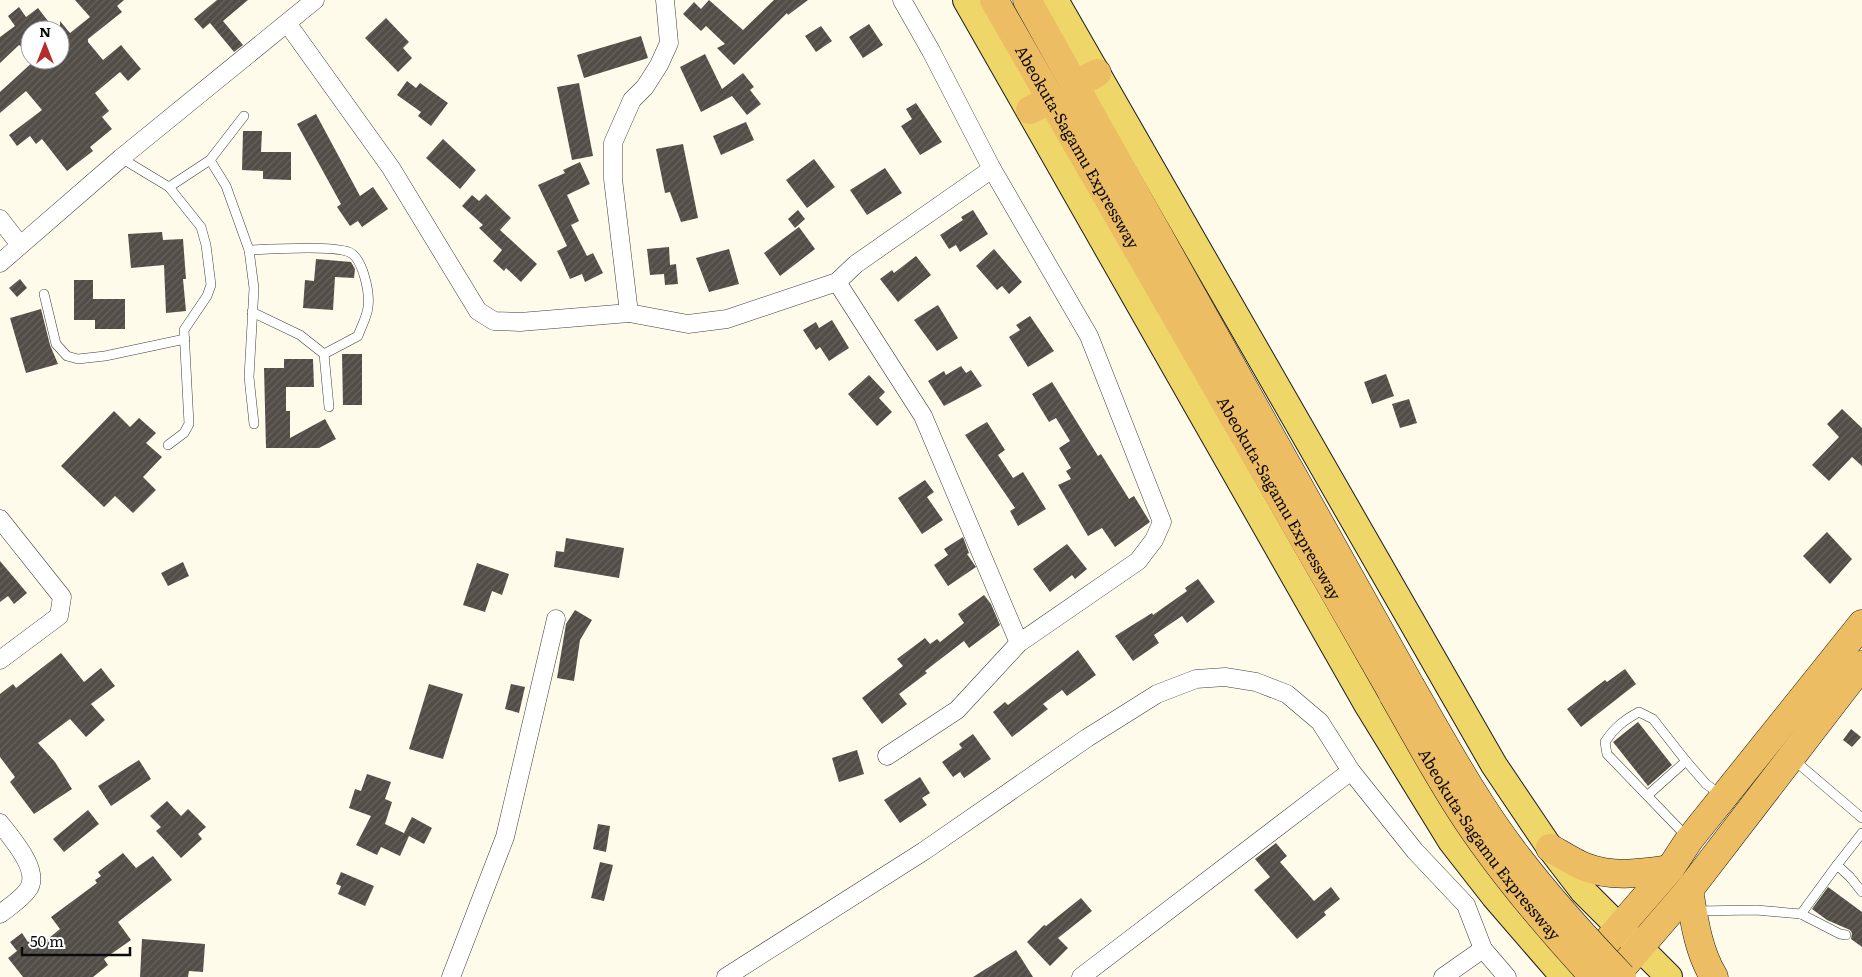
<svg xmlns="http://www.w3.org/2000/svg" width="1862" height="977" font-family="Literata,serif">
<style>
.building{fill:url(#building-hatch)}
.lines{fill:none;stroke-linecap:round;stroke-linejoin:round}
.service-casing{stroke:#3e3e3e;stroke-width:10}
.minor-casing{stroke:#3e3e3e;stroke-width:19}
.primary-casing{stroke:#1c1c1c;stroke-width:28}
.trunk-casing{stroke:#1c1c1c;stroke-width:29}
.service{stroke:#fff;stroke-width:9}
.minor{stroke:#fff;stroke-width:18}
.primary{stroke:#efd669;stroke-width:26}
.trunk{stroke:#ecbd62;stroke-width:28}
.trunk-bridge-casing{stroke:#1c1c1c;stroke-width:29;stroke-linecap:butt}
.trunk-bridge{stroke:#ecbd62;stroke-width:28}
.labels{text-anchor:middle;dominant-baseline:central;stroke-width:5;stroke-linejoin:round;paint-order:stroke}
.street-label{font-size:16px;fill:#0b0b0b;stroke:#fff}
</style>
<defs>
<pattern id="building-hatch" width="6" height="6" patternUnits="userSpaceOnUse" patternTransform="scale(1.25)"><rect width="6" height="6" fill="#534d48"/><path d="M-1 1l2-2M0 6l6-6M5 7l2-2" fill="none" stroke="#67625e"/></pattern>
</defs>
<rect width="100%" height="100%" fill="#fefbeb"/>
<g class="building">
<polygon points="75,0 124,0 117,6 122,12 88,39 88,42 103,60 121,45 141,69 128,81 120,72 95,93 109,111 102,117 112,129 90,147 93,151 67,171 42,139 36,144 30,136 17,146 9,135 42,110 26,91 0,113 0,92 35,60 60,60 60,21 70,33 90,17"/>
<polygon points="217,0 248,0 223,21 243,45 234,52 210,23 203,29 194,19"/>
<polygon points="709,0 743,30 774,0 808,0 788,15 787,13 734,65 717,48 725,44 706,26 701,31 683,14 694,2 701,9"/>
<polygon points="19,7 26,17 38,8 51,25 44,30 30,30 30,41 22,47 19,45 0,63 0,37 15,26 8,16"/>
<polygon points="386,18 409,42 403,48 412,58 398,72 365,38"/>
<polygon points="869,24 883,45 863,58 849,37"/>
<polygon points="821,26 832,41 816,52 805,36"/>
<polygon points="641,36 648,58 584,78 577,55"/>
<polygon points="705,54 722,89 743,73 754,87 750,90 761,104 747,115 732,96 701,112 680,67"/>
<polygon points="407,81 416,88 420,83 448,103 431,126 418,116 421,112 397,95"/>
<polygon points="579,83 593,156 572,160 557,87"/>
<polygon points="916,103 942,142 920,155 901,126 912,119 906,109"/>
<polygon points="316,114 360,196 373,187 388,209 362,227 358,221 350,226 337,207 341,204 297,124"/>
<polygon points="746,122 754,140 721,155 713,136"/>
<polygon points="243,131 262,131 261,152 291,152 291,180 263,179 263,171 242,170"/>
<polygon points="443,139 476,170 460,189 426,158"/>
<polygon points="683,144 698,218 681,222 670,192 665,193 656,149"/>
<polygon points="814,159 835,187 807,208 786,180"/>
<polygon points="580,162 590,184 567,195 579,221 571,225 587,256 593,253 603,273 585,282 582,274 570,279 561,259 557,251 567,246 538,185 565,173 563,170"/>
<polygon points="885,168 902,193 867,215 850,190"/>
<polygon points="486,194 511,218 500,230 537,264 521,282 506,268 504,271 493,261 502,250 479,228 483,225 462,206 472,195 479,201"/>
<polygon points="798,210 805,219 795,228 788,219"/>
<polygon points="973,210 988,234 960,252 956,245 949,249 940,235 963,220 961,217"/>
<polygon points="799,227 815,249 780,276 764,253"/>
<polygon points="162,232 163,240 183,239 186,279 183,279 186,311 166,313 164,265 131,268 128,234"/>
<polygon points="669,247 670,265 676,264 678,284 665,285 664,274 650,275 647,249"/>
<polygon points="729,249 739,284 709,292 696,258"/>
<polygon points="994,249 1022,282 1009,294 1002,286 997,290 976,266"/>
<polygon points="916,256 931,275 898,302 880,279 892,270 894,273"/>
<polygon points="316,259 351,262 355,269 354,278 335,277 333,310 303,308 305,280 314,281"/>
<polygon points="20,279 27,288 17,297 9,288"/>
<polygon points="74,280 93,280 93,299 125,299 125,329 95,329 95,320 74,320"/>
<polygon points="938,305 958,338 937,351 914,320"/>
<polygon points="41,309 50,345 58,364 26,373 10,318"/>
<polygon points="1030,316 1054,351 1028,367 1009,337 1020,330 1016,325"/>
<polygon points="832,320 849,348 829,361 820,347 816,350 803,330 816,322 819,328"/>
<polygon points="342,354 362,354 362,405 343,405"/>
<polygon points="284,359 313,359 314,387 286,387 286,411 290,411 290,438 325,419 336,439 319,448 266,448 264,368 284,368"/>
<polygon points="961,366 966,373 971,370 982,386 944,406 928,381 944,371 946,375"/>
<polygon points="1386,374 1394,396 1372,404 1364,382"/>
<polygon points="869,375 885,392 879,398 892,412 877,426 848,394"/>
<polygon points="1052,382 1098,456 1101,454 1129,499 1134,496 1150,522 1115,547 1102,528 1088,536 1058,485 1071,479 1066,471 1071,468 1059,448 1070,441 1056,418 1049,422 1032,394"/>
<polygon points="1409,399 1417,423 1400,428 1392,404"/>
<polygon points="1842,409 1862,428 1862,466 1852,457 1829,481 1812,465 1839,437 1827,424"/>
<polygon points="114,411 130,427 139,418 156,433 146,443 162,457 143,477 156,490 133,513 115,496 104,507 61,466"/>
<polygon points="987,422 1005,450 998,455 1013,478 1023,472 1046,509 1018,526 1010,511 1015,508 965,435"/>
<polygon points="925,480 934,492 927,497 943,520 922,534 898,498"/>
<polygon points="1827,532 1852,559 1830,584 1803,556"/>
<polygon points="963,537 969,553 967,554 976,567 948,586 934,565 948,555 944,549"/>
<polygon points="566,538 624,548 619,578 554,567 556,551 564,552"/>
<polygon points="1067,544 1087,569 1075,579 1072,575 1050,592 1033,569"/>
<polygon points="0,561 27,593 14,604 8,596 0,602"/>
<polygon points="183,562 189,576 168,586 161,573"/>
<polygon points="477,563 509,574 502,595 492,591 485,612 463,605"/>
<polygon points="1198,579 1215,602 1187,623 1182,616 1154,635 1159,643 1133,661 1115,636 1152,613 1153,615 1187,591 1185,588"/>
<polygon points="984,595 991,604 1000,625 969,648 964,641 925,671 927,673 899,694 907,704 882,724 862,698 903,666 897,659 925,638 930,644 937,639 940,642 964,623 958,614"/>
<polygon points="575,610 592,620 580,640 574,681 557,678 566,624"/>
<polygon points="1078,650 1096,675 1067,696 1062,690 1043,704 1048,709 1012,737 993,712 1005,702 1008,705"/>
<polygon points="61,653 84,682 101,668 115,686 91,704 105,720 86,737 70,719 38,743 55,762 72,789 34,814 10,782 15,777 0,757 0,694 13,684 16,688"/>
<polygon points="1625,669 1636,684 1581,727 1567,709 1605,680 1607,682"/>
<polygon points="429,684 463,694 443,759 409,749"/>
<polygon points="511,684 525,687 519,713 505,709"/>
<polygon points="1638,722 1672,765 1648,786 1613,742"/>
<polygon points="1851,729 1861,737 1852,747 1843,740"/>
<polygon points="973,734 991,759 964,778 960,772 953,777 942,762 962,748 959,744"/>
<polygon points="857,750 864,774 839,782 832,758"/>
<polygon points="139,760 151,779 111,806 98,786"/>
<polygon points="367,774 391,782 385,799 392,802 385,824 408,835 404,833 412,817 432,828 424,844 409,836 400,856 381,847 377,855 356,845 371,816 349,808 355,789 361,791"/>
<polygon points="920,777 930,793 922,798 927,805 900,823 884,800"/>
<polygon points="167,801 181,816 188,809 206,827 198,834 202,839 181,858 156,831 161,827 150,816"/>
<polygon points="88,810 99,824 64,852 53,839"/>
<polygon points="598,824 610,826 606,852 593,849"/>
<polygon points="1276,843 1287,856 1280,862 1314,901 1331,887 1340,899 1324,912 1326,915 1297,939 1254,890 1270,877 1255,859"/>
<polygon points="123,853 136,868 153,856 172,880 118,922 131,940 104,959 108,965 93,977 23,977 8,958 17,951 10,942 22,933 28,942 38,935 43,943 60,929 51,917 97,883 95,880 101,876 98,872"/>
<polygon points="600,862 613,865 604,901 591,898"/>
<polygon points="341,872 374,886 365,906 338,894 341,886 336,884"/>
<polygon points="1828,887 1862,912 1862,947 1851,939 1852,933 1850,930 1827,920 1812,909"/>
<polygon points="1081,898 1092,911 1058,938 1068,948 1050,966 1027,942 1044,925 1046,926"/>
<polygon points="142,939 205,944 203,972 189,971 188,977 140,977"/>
<polygon points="1016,950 1033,977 973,977"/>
</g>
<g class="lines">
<defs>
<g id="service">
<polyline points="121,158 169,187 201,227 206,245 211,285 207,296 184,330 189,424 184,433 168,445"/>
<polyline points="210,160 226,186 249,250 254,288 249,377 254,424"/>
<polyline points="169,187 210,160 244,116"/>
<path d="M249 250C270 249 332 245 349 252 363 258 370 293 368 307 367 317 361 327 358 336L324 354"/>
<polyline points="44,294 56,344 67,356 78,359 105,356 185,339"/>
<polyline points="252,312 300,335 324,354 329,407"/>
<polyline points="1794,760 1862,818"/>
<polyline points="1648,795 1686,761"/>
<polyline points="1862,833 1837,865 1850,877 1862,892"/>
<path d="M1688 838 1607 754 1605 742C1614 728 1624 720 1639 712L1653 719 1686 761 1706 784 1720 794"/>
<polyline points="1696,911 1756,910 1801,914 1840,934 1846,935"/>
<polyline points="1801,914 1837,865"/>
</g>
<g id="minor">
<polyline points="287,23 391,168 478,311 494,321 520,322 629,313 688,324 727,319 837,282 856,264 992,169"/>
<polyline points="0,219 20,245"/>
<polyline points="0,263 121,158 315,0"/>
<polyline points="837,282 923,416 1019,643"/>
<polyline points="629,313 613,179 613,143 632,100 645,87 659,65 669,43 665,0"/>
<polyline points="0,519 62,597 59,616 0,660"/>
<polyline points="887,756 957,710 1019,643 1138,561 1154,540 1162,522 1089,336 992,169 931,51 902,0"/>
<path d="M0 823C11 838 43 872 27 891 20 900 9 907 0 914"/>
<polyline points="451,977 505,837 556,619"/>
<polyline points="726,977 924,851 1087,738 1157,694 1196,679 1225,677 1256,682 1287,694 1320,722 1351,771 1415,851 1466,905 1483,949 1507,977"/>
<polyline points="1081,977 1351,771"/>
<polyline points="1443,977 1483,949"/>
</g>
<g id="primary">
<polyline points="966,0 1368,706 1451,841 1494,896 1564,977"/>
<polyline points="1055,0 1494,765 1550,848 1583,891 1669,977"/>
</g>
<g id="trunk">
<path id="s1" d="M994 0 1393 694"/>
<polyline points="1027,0 1410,685"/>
<polyline points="1075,85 1097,73"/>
<polyline points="1030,110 1052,99"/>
<path d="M1550 848C1561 854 1573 862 1585 867 1613 878 1642 873 1670 869"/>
<path d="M1689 890C1694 919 1698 951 1714 977"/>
<polyline points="1584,968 1670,869 1689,840 1862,624"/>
<polyline points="1614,977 1689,890 1862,665"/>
</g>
</defs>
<use href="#service" class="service-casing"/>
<use href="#minor" class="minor-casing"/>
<use href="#primary" class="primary-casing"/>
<use href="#trunk" class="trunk-casing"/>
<use href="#service" class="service"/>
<use href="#minor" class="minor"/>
<use href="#primary" class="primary"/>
<use href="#trunk" class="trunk"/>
<defs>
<g id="trunk-bridge">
<path d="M1410 685C1444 744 1477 805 1519 859 1551 901 1586 939 1622 977"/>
<path id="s2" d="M1393 695C1418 738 1441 782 1469 823 1506 878 1549 928 1594 977"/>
</g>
</defs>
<use href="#trunk-bridge" class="trunk-bridge-casing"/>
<use href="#trunk-bridge" class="trunk-bridge"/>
</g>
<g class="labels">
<g class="street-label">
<text stroke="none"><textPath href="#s1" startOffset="169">Abeokuta-Sagamu Expressway</textPath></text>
<text stroke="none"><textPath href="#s1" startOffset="574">Abeokuta-Sagamu Expressway</textPath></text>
<text stroke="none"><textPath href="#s2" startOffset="178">Abeokuta-Sagamu Expressway</textPath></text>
</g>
</g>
<g transform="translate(45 45)"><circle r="24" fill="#ffffff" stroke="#9d9d9d"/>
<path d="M0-4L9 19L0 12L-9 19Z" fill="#b12e2d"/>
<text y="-8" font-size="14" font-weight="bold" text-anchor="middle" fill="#0b0b0b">N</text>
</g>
<path d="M22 947v8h108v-8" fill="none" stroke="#0b0b0b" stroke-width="2.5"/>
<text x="30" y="947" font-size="15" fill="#0b0b0b" stroke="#ffffff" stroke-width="4" paint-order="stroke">50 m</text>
</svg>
